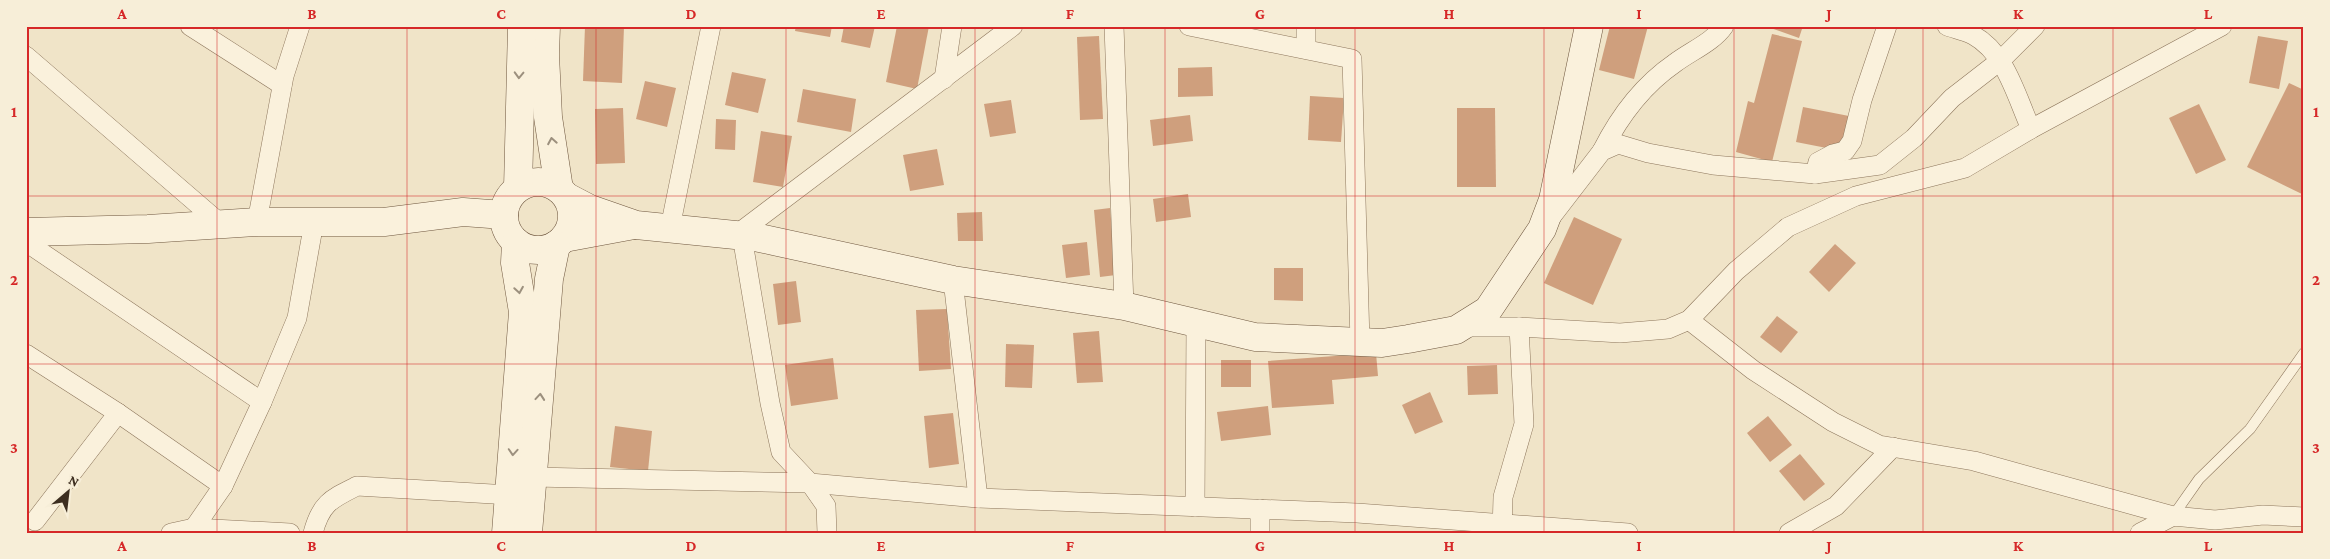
<svg xmlns="http://www.w3.org/2000/svg" width="2330" height="559" font-family="'Crimson Pro',serif">
<style>
.building{fill:#cf9f7d}
.lines{fill:none;stroke-linecap:round;stroke-linejoin:round}
.lane-casing{stroke:#8d765c;stroke-width:11}
.street-casing{stroke:#8d765c;stroke-width:20}
.secondary-casing{stroke:#6f573f;stroke-width:29}
.lane{stroke:#faf1dc;stroke-width:10}
.street{stroke:#faf1dc;stroke-width:19}
.secondary{stroke:#faf1dc;stroke-width:28}
.oneway{stroke:#9c907e}
.grid{fill:none;stroke:#d62828;stroke-width:1;stroke-opacity:0.55}
.neatline{fill:none;stroke:#d62828;stroke-width:2}
.grid-label{font-size:16px;text-anchor:middle;font-weight:bold;fill:#d62828}
</style>
<rect width="100%" height="100%" fill="#f0e4c8"/>
<g class="building">
<polygon points="585,26 624,26 622,83 583,81"/>
<polygon points="796,26 832,26 830,37 795,31"/>
<polygon points="844,26 875,26 870,48 841,42"/>
<polygon points="897,26 929,26 917,89 886,82"/>
<polygon points="1610,26 1648,26 1634,79 1599,70"/>
<polygon points="1765,26 1803,26 1799,38"/>
<polygon points="1772,34 1802,41 1772,162 1736,152 1748,101 1754,103"/>
<polygon points="1099,36 1103,119 1080,120 1077,37"/>
<polygon points="2258,36 2288,41 2279,89 2249,83"/>
<polygon points="1212,67 1213,96 1178,97 1178,68"/>
<polygon points="732,72 766,79 758,113 725,105"/>
<polygon points="645,81 676,88 667,127 636,119"/>
<polygon points="2289,83 2304,90 2304,195 2247,167"/>
<polygon points="803,89 856,99 851,132 797,122"/>
<polygon points="1310,96 1344,98 1341,142 1308,140"/>
<polygon points="1011,100 1016,133 990,137 984,104"/>
<polygon points="2199,104 2226,160 2196,174 2169,118"/>
<polygon points="1803,107 1849,116 1842,151 1796,142"/>
<polygon points="623,108 625,163 596,164 595,109"/>
<polygon points="1457,108 1495,108 1496,187 1457,187"/>
<polygon points="1190,115 1193,141 1153,146 1150,120"/>
<polygon points="716,119 736,120 735,150 715,149"/>
<polygon points="761,131 792,136 783,187 753,182"/>
<polygon points="937,149 944,185 910,191 903,155"/>
<polygon points="1188,194 1191,217 1156,222 1153,199"/>
<polygon points="1110,208 1116,275 1100,277 1094,210"/>
<polygon points="982,212 983,241 958,241 957,213"/>
<polygon points="1574,217 1622,239 1593,305 1544,283"/>
<polygon points="1087,242 1090,275 1066,278 1062,245"/>
<polygon points="1835,244 1856,263 1829,292 1809,272"/>
<polygon points="1274,268 1303,268 1303,301 1274,300"/>
<polygon points="796,281 801,322 778,325 773,284"/>
<polygon points="947,309 951,369 919,371 916,310"/>
<polygon points="1777,316 1798,332 1781,353 1760,337"/>
<polygon points="1099,331 1103,382 1077,383 1073,333"/>
<polygon points="1006,344 1034,345 1032,388 1005,387"/>
<polygon points="1376,353 1378,376 1332,380 1334,404 1272,408 1268,361"/>
<polygon points="833,358 838,399 791,406 785,365"/>
<rect x="1221" y="360" width="30" height="27"/>
<polygon points="1497,365 1498,394 1468,395 1467,366"/>
<polygon points="1430,392 1443,422 1415,434 1402,405"/>
<polygon points="1268,406 1271,435 1221,441 1217,412"/>
<polygon points="953,413 959,464 929,468 924,416"/>
<polygon points="1768,416 1792,445 1770,462 1747,433"/>
<polygon points="615,426 652,431 648,471 610,467"/>
<polygon points="1800,454 1825,484 1804,501 1779,471"/>
</g>
<g class="lines">
<defs>
<polyline id="lane" points="2173,516 2199,479 2250,429 2304,353"/>
<g id="street">
<polyline points="190,26 282,85"/>
<polyline points="1114,26 1124,306"/>
<polyline points="1189,26 1352,59 1360,342"/>
<path d="M1947 26C1955 29 1965 31 1973 35 2006 53 2016 96 2031 129"/>
<polyline points="1306,49 1306,26"/>
<polyline points="26,56 222,225"/>
<polyline points="944,79 952,26"/>
<path d="M1602 151C1619 117 1643 85 1675 63 1691 51 1713 42 1724 26"/>
<polyline points="1815,174 1818,162 1833,154 1845,151 1852,141 1862,100 1887,26"/>
<polyline points="1552,216 1602,151 1618,144 1648,153 1713,165 1815,174 1880,165 1914,138 1952,98 2001,60 2035,26"/>
<polyline points="257,222 284,76 300,26"/>
<polyline points="670,228 711,26"/>
<polyline points="736,235 1013,26"/>
<polyline points="742,236 770,403 781,452 810,483 826,506 827,533"/>
<polyline points="26,242 262,402"/>
<polyline points="953,280 978,498"/>
<polyline points="1689,320 1753,370 1833,422 1879,445 1974,461 2173,516"/>
<polyline points="1462,327 1519,327 1620,333 1668,329 1689,320 1736,271 1788,227 1856,196 1965,168 2031,129 2222,26"/>
<polyline points="26,354 118,413 223,486"/>
<polyline points="533,477 810,483 978,498 1357,513 1628,533"/>
<polyline points="1195,507 1196,323"/>
<polyline points="1260,509 1260,533"/>
<polyline points="35,521 118,413"/>
<polyline points="194,528 223,486 262,402 297,318 314,222"/>
<polyline points="171,533 194,528 290,533"/>
<path d="M313 533C321 503 331 499 357 486L510 495"/>
<polyline points="1502,533 1503,497 1524,424 1519,327"/>
<polyline points="1789,533 1836,506 1893,447"/>
<polyline points="2140,533 2173,516 2215,520 2263,515 2304,517"/>
</g>
<g id="secondary">
<polyline points="546,26 545,55 548,117 559,189"/>
<circle cx="538" cy="216" r="34"/>
<polyline points="518,188 522,26"/>
<polyline points="567,197 590,209 636,225 755,237 953,280 1124,306 1255,337 1382,343 1408,339 1456,330 1488,310 1542,229 1553,200 1589,26"/>
<polyline points="26,232 148,229 257,222 384,222 463,212 504,215"/>
<polyline points="564,238 634,225"/>
<polyline points="506,533 523,312 515,263 516,242"/>
<polyline points="528,533 549,279 556,245"/>
</g>
</defs>
<use href="#lane" class="lane-casing"/>
<use href="#street" class="street-casing"/>
<use href="#secondary" class="secondary-casing"/>
<use href="#lane" class="lane"/>
<use href="#street" class="street"/>
<use href="#secondary" class="secondary"/>
</g>
<defs><path id="oneway-chevron" d="M-2-3.5L2.5 0L-2 3.5" fill="none" stroke-width="1.6" stroke-linecap="round" stroke-linejoin="round" transform="scale(1.25)"/></defs>
<g class="oneway">
<use href="#oneway-chevron" transform="translate(519 75) rotate(92)"/>
<use href="#oneway-chevron" transform="translate(552 141) rotate(-100)"/>
<use href="#oneway-chevron" transform="translate(519 290) rotate(81)"/>
<use href="#oneway-chevron" transform="translate(540 397) rotate(-85)"/>
<use href="#oneway-chevron" transform="translate(513 452) rotate(94)"/>
</g>
<path class="grid" d="M217 26V533M407 26V533M596 26V533M786 26V533M975 26V533M1165 26V533M1355 26V533M1544 26V533M1734 26V533M1923 26V533M2113 26V533M26 196H2304M26 364H2304"/>
<rect width="2330" height="559" fill="none" stroke="#f7eed8" stroke-width="55"/>
<g transform="translate(68 492) rotate(28)" stroke="#f7eed8" stroke-width="4" paint-order="stroke">
<path d="M0-4L9 19L0 12L-9 19Z" fill="#3d2e20"/>
<text y="-8" font-size="14" font-weight="bold" text-anchor="middle" fill="#3d2e20">N</text>
</g>
<rect x="28" y="28" width="2274" height="504" class="neatline"/>
<g class="grid-label">
<text x="122" y="19">A</text>
<text x="312" y="19">B</text>
<text x="501" y="19">C</text>
<text x="691" y="19">D</text>
<text x="881" y="19">E</text>
<text x="1070" y="19">F</text>
<text x="1260" y="19">G</text>
<text x="1449" y="19">H</text>
<text x="1639" y="19">I</text>
<text x="1829" y="19">J</text>
<text x="2018" y="19">K</text>
<text x="2208" y="19">L</text>
<text x="14" y="117">1</text>
<text x="2316" y="117">1</text>
<text x="14" y="285">2</text>
<text x="2316" y="285">2</text>
<text x="14" y="453">3</text>
<text x="2316" y="453">3</text>
<text x="122" y="551">A</text>
<text x="312" y="551">B</text>
<text x="501" y="551">C</text>
<text x="691" y="551">D</text>
<text x="881" y="551">E</text>
<text x="1070" y="551">F</text>
<text x="1260" y="551">G</text>
<text x="1449" y="551">H</text>
<text x="1639" y="551">I</text>
<text x="1829" y="551">J</text>
<text x="2018" y="551">K</text>
<text x="2208" y="551">L</text>
</g>
</svg>
